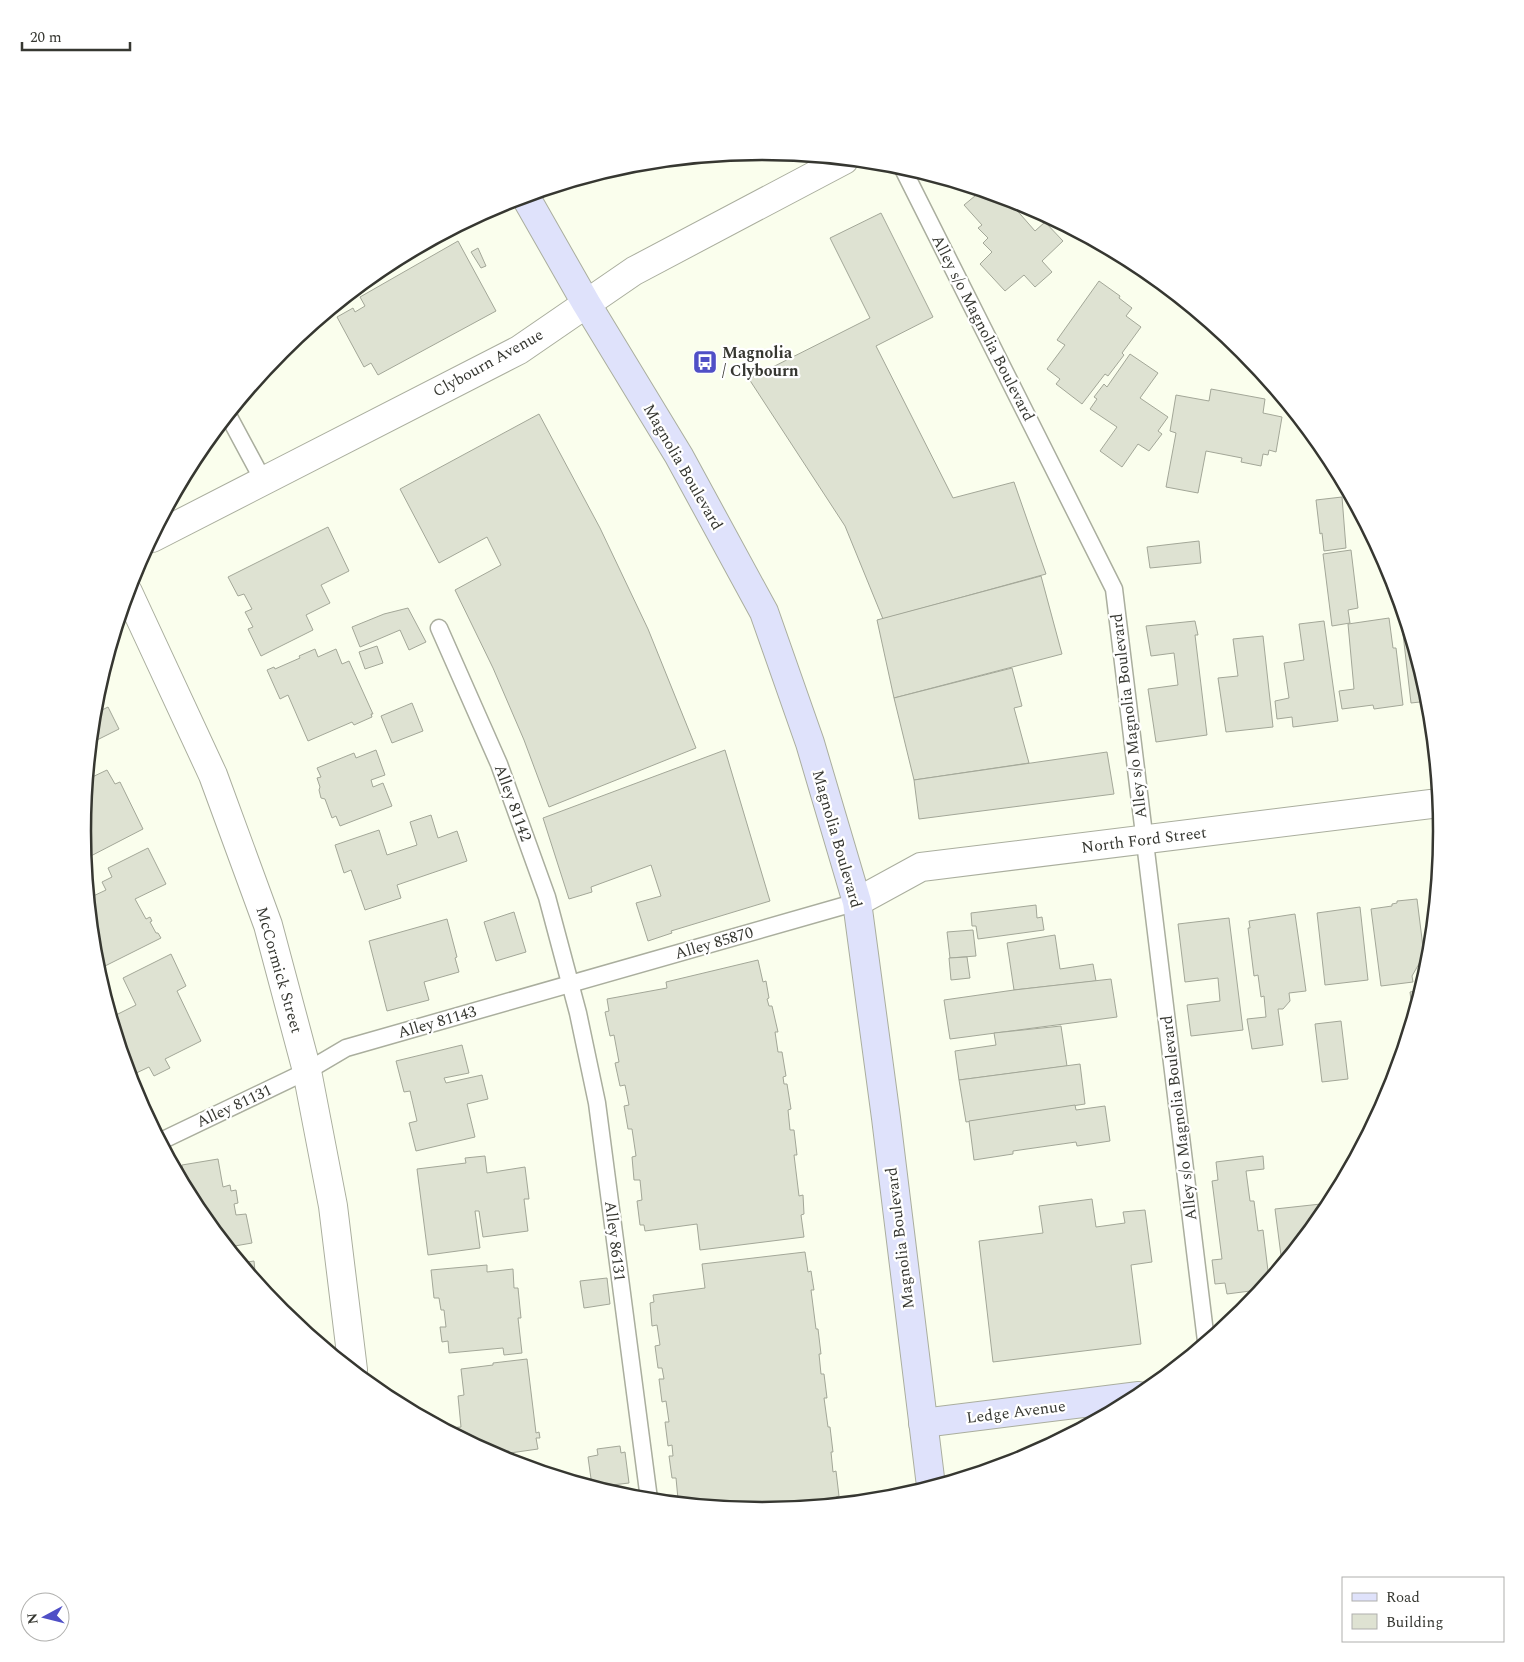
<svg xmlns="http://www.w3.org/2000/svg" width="1524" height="1662" font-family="Spectral,serif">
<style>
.building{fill:#dee2d2;stroke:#a3a798}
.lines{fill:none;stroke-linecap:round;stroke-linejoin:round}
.lane-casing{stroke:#aaae9e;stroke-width:19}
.street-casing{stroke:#aaae9e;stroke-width:30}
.secondary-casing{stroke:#aaae9e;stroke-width:30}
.lane{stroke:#fff;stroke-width:16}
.street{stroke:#fff;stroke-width:28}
.secondary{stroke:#dfe2fb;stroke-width:28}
.labels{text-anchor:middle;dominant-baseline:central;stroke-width:4.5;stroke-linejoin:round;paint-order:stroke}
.street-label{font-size:16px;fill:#363731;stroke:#fff}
.poi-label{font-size:16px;font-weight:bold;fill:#363731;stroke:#fff;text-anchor:start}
.rim{fill:none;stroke:#363731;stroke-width:2.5}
</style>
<rect width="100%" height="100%" fill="#fafeed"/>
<g class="building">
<polygon points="730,155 717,162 714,156"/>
<polygon points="981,191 1011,200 1016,205 1014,207 1035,231 1045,222 1063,241 1042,261 1052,272 1035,287 1024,275 1005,291 980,264 992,252 983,243 988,238 978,228 982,225 964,205"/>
<polygon points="881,213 933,317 876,346 953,498 1014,482 1046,574 883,619 845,526 749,379 870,318 830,238"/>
<polygon points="458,241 496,311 378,375 371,363 364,367 337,317 353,308 355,312 365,306 360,297"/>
<polygon points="478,248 486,266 481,268 471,252"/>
<polygon points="1099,281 1120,296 1119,298 1132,308 1126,316 1141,327 1122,353 1124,355 1108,376 1105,374 1082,404 1056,384 1060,379 1047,369 1065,345 1057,340"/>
<polygon points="1130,354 1158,373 1140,398 1168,417 1158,431 1162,434 1149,451 1138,444 1122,467 1100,451 1117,427 1090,409 1097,399 1094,397 1104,384 1107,387"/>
<polygon points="1211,389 1265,399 1263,413 1282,417 1276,452 1269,450 1268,455 1263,454 1261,466 1241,462 1242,458 1206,451 1198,493 1166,487 1176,433 1170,431 1176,395 1209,401"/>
<polygon points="539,414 600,528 648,629 696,748 549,807 524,740 493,668 455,590 501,565 487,537 439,563 400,489"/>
<polygon points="1342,497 1346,548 1324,551 1322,533 1320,534 1316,500"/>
<polygon points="328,527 349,571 321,585 330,603 306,615 313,630 261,656 248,629 253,627 245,612 252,609 244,594 238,596 228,577"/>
<polygon points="1199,541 1201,563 1150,568 1147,547"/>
<polygon points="1351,550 1358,608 1348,610 1350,623 1332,626 1323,554"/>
<polygon points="1041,576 1062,654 894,698 877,620"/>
<polygon points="408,608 426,642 409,650 400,630 360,647 352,627 384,614"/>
<polygon points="1400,608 1401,608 1429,701 1411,703"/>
<polygon points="1389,618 1393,648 1396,648 1403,705 1374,709 1373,705 1342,709 1339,691 1354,689 1348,624"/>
<polygon points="1195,621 1198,635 1195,635 1207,735 1156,742 1148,689 1178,685 1174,653 1151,656 1146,626"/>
<polygon points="1324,621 1338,721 1293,727 1292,717 1277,719 1275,701 1289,698 1284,663 1304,660 1299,624"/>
<polygon points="1263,636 1273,727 1226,732 1218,678 1238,676 1233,639"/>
<polygon points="377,646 383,663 365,669 359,652"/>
<polygon points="315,649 318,657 336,649 342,664 349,661 373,714 371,714 372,717 354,725 352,722 308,741 288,695 280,699 267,670 274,667 275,669 300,658 299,656"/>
<polygon points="1012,668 1022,706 1014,708 1029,763 914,780 894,698"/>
<polygon points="412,703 423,731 392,743 381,716"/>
<polygon points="108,707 119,729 91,743 94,714"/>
<polygon points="376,750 385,775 371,780 373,787 383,783 392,806 340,826 336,816 332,818 325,799 321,798 319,790 320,787 317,778 321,777 317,768 354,753 356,758"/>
<polygon points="725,750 770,901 671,931 672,933 648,941 636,903 661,896 651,865 591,887 592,892 569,899 543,818"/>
<polygon points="1107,752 1114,794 919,819 914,780"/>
<polygon points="107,770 115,784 120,782 143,829 85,859 82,831 88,779"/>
<polygon points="431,815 438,838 457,831 467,861 397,885 401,898 365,910 351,870 344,873 335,845 379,830 387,855 417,845 410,822"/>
<polygon points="148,848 166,884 135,899 146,919 150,917 152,921 150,922 156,933 158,933 161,938 97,970 89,898 106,890 102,882 112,877 108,868"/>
<polygon points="1417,899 1424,955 1412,976 1413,982 1381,986 1371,909 1392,906 1392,904 1397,903 1397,901"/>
<polygon points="1036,905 1037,918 1042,917 1044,930 978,939 976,926 972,926 971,913"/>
<polygon points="1360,907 1368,980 1325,985 1317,913"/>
<polygon points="514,912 526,952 496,961 484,922"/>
<polygon points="1295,914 1306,991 1289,993 1290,1001 1283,1009 1278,1009 1283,1045 1252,1049 1247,1019 1266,1017 1264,996 1261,997 1258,975 1254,976 1248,928 1250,928 1249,921"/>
<polygon points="1229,918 1243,1030 1191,1036 1187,1005 1220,1001 1218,978 1185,982 1178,924"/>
<polygon points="447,919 457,957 455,958 459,972 424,982 429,1000 387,1011 369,941"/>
<polygon points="973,930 976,956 950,958 947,932"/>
<polygon points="1055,935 1060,969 1093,964 1096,981 1014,990 1007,943"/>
<polygon points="171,954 186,986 177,991 201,1041 165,1059 170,1068 154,1076 149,1067 130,1076 112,1017 136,1005 123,978"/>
<polygon points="967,957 970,978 951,980 949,958"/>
<polygon points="758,960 763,982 766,981 769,998 767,999 769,1006 772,1006 778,1032 775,1032 778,1052 782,1052 786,1076 783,1077 784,1084 787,1084 791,1109 788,1110 790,1130 794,1130 797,1155 794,1155 799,1196 803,1195 804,1214 801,1215 804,1237 700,1250 697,1224 645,1231 644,1225 640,1225 637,1201 642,1200 640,1180 634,1180 632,1157 636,1156 632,1129 628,1129 624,1106 629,1105 625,1085 620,1086 615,1063 619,1062 614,1035 610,1036 605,1012 609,1011 607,999 667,988 666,982"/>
<polygon points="1111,979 1117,1017 950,1039 944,1000 1014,990"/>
<polygon points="1420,990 1413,1016 1410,992"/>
<polygon points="1341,1021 1348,1079 1322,1082 1315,1024"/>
<polygon points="1061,1026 1067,1066 959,1080 955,1051 996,1045 994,1033"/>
<polygon points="462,1045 469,1073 444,1078 446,1083 482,1075 488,1099 467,1104 475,1137 416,1151 409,1123 417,1121 410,1091 404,1092 396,1061"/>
<polygon points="1080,1064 1085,1104 966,1122 959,1080"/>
<polygon points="1075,1105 1076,1110 1105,1106 1110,1141 1077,1146 1076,1142 1013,1151 1013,1154 974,1160 969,1121"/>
<polygon points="485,1156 487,1173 525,1167 529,1199 524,1199 528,1231 483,1237 479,1211 475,1211 480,1248 428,1255 417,1169 466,1163 465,1158"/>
<polygon points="1263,1156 1264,1169 1246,1171 1250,1201 1254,1201 1258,1231 1263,1230 1269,1279 1264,1285 1257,1286 1258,1290 1227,1294 1225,1283 1215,1284 1212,1260 1222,1259 1212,1181 1218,1180 1216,1162"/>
<polygon points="218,1159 223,1187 230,1185 231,1191 236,1190 238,1203 234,1204 236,1215 246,1214 252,1243 229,1247 197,1208 187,1190 182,1165"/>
<polygon points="1092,1199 1096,1227 1125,1223 1123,1212 1145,1210 1152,1262 1131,1265 1141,1344 993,1362 979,1241 1043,1233 1039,1206"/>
<polygon points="1330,1203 1327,1209 1282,1263 1275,1209"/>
<polygon points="805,1252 808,1272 811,1271 814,1290 811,1290 816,1329 818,1329 821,1354 819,1354 821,1374 824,1374 827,1398 824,1398 828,1427 830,1427 833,1452 831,1452 833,1472 836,1471 839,1496 836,1497 837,1503 762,1510 675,1502 674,1499 678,1499 676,1478 672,1478 669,1456 673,1456 672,1445 668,1446 665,1422 669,1422 666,1401 662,1402 659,1379 664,1379 662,1368 658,1368 655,1346 660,1345 657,1325 652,1326 650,1303 654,1302 653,1295 705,1288 702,1264"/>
<polygon points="254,1261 256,1281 241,1263"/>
<polygon points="487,1265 487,1272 513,1269 514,1288 518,1288 521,1318 518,1318 522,1353 504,1355 503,1348 449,1353 448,1341 442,1342 440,1327 446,1327 444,1310 441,1310 439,1298 434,1298 431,1270"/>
<polygon points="607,1278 610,1304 584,1308 580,1281"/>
<polygon points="527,1359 536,1433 539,1432 540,1438 536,1438 538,1449 510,1453 509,1451 492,1453 450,1431 450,1428 461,1427 458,1396 464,1395 461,1369 493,1365 493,1363"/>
<polygon points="620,1446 621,1453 625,1452 629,1483 596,1487 592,1486 588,1457 598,1455 597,1449"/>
</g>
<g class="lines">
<defs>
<g id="lane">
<polyline points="902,167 1114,589 1206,1341"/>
<polyline points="228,415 264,482"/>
<polyline points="439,628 499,764 547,897 578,1013 597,1103 649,1499"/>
<polyline points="161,1141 307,1071 346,1048 857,902"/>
</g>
<g id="street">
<polyline points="152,538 519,350 634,271 844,160"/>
<polyline points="128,592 213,775 268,925 307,1071 333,1206 353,1370"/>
<polyline points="857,902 921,867 1439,803"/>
</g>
<g id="secondary">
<polyline points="525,196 586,303 679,456 764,612 810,743 857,902 886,1118 931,1486"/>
<polyline points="923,1423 1139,1396"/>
</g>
</defs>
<use href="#lane" class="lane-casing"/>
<use href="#street" class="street-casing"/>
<use href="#secondary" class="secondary-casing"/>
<use href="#lane" class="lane"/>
<use href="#street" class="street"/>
<use href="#secondary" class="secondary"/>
</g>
<defs>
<symbol id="bus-square" viewBox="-11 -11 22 22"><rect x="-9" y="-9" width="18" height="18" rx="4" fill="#4f4fc6" stroke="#fff"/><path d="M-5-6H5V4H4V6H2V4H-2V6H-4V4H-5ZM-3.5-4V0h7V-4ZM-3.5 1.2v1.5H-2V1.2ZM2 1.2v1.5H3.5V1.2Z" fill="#fff"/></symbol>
</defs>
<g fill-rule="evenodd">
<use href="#bus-square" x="691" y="348" width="28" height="28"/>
</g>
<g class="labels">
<g class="street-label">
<text transform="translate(983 328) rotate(63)">Alley s/o Magnolia Boulevard</text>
<text transform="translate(488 363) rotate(-29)">Clybourn Avenue</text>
<text transform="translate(683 467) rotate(60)">Magnolia Boulevard</text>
<text transform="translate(1129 716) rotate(-97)">Alley s/o Magnolia Boulevard</text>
<text transform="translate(513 803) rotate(70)">Alley 81142</text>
<text transform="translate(837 839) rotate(74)">Magnolia Boulevard</text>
<text transform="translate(1144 840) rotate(-7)">North Ford Street</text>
<text transform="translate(714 943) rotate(-16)">Alley 85870</text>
<text transform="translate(279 970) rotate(74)">McCormick Street</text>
<text transform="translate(437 1022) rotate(-16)">Alley 81143</text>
<text transform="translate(234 1106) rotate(-25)">Alley 81131</text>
<text transform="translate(1179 1118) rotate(-97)">Alley s/o Magnolia Boulevard</text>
<text transform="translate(900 1238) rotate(-97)">Magnolia Boulevard</text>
<text transform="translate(615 1241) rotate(83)">Alley 86131</text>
<text transform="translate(1016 1412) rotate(-7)">Ledge Avenue</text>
</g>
<g class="poi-label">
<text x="722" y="353">Magnolia<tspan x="722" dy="18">/ Clybourn</tspan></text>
</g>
</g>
<path d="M0 0H1524V1662H0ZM91 831a671 671 0 1 1 1342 0a671 671 0 1 1-1342 0Z" fill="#fff" fill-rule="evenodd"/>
<path class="rim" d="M91 831a671 671 0 1 1 1342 0a671 671 0 1 1-1342 0Z"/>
<rect x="1342" y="1577" width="162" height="65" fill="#ffffff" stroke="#afafad"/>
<rect x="1352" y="1593" width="25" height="8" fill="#dfe2fb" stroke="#afafad"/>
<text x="1386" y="1602" font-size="15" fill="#363731">Road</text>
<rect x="1352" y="1614" width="25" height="15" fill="#dee2d2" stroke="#afafad"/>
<text x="1386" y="1627" font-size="15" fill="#363731">Building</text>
<g transform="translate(45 1617) rotate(263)"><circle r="24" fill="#ffffff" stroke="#afafad"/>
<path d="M0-4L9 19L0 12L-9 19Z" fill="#4f4fc6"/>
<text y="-8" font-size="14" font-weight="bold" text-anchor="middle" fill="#363731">N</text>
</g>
<path d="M22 42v8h108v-8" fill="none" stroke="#363731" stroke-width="2.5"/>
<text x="30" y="42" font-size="15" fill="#363731" stroke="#ffffff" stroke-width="4" paint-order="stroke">20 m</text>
</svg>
